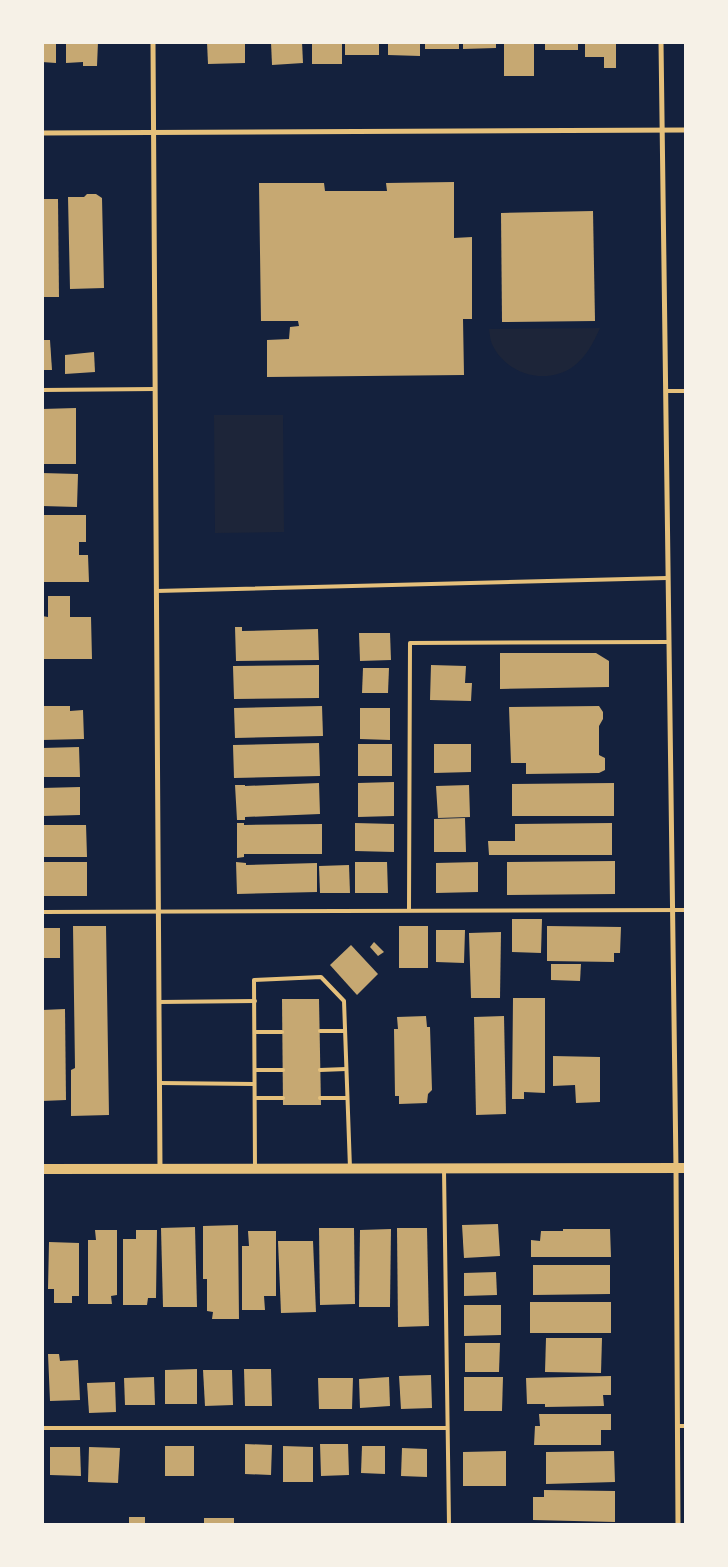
<svg xmlns="http://www.w3.org/2000/svg" width="728" height="1567" font-family="'Roboto Condensed',sans-serif">
<style>
.green{fill:#1d2539}
.building{fill:#c6a872}
.lines{fill:none;stroke-linecap:round;stroke-linejoin:round}
.service{stroke:#e5c07b;stroke-width:4}
.minor{stroke:#e5c07b;stroke-width:5}
.secondary{stroke:#e5c07b;stroke-width:10}
</style>
<rect width="100%" height="100%" fill="#14213d"/>
<g class="green">
<path d="M600 328C594 342 586 357 574 366 547 386 506 375 492 344 490 340 490 334 489 329Z"/>
<polygon points="214,415 283,415 284,532 215,533"/>
</g>
<g class="building">
<polygon points="42,42 56,42 56,63 42,62"/>
<polygon points="66,42 98,42 97,66 83,66 83,62 66,63"/>
<polygon points="207,42 245,42 245,63 208,64"/>
<polygon points="271,42 302,42 303,63 272,65"/>
<rect x="312" y="42" width="30" height="22"/>
<rect x="345" y="42" width="34" height="13"/>
<polygon points="388,42 420,42 420,56 388,55"/>
<rect x="425" y="42" width="34" height="7"/>
<polygon points="463,42 496,42 496,48 463,49"/>
<rect x="504" y="42" width="30" height="34"/>
<rect x="545" y="42" width="33" height="8"/>
<polygon points="585,42 616,42 616,68 604,68 604,57 585,57"/>
<polygon points="454,182 454,238 472,237 472,319 463,319 464,375 267,377 267,340 289,339 290,327 299,326 298,321 261,321 259,183 324,183 325,191 387,191 386,183"/>
<polygon points="87,194 96,194 102,198 104,288 70,289 68,197 84,197"/>
<polygon points="42,199 58,199 59,297 42,297"/>
<polygon points="593,211 595,321 502,322 501,213"/>
<polygon points="42,340 50,340 52,370 42,370"/>
<polygon points="94,352 95,372 65,374 65,355"/>
<polygon points="76,408 76,464 42,464 42,409"/>
<polygon points="42,473 78,474 77,507 42,506"/>
<polygon points="42,515 86,515 86,542 79,542 79,555 88,555 89,582 42,582"/>
<polygon points="48,596 70,596 70,617 91,617 92,659 42,659 42,616 48,617"/>
<polygon points="235,627 242,627 242,631 318,629 319,660 236,661"/>
<polygon points="359,633 390,633 391,660 360,661"/>
<polygon points="500,653 596,653 609,661 609,687 500,689"/>
<polygon points="319,665 319,698 234,699 233,666"/>
<polygon points="431,665 466,666 465,683 472,683 471,701 430,700"/>
<polygon points="363,668 389,668 388,693 362,693"/>
<polygon points="42,706 70,706 70,711 83,710 84,739 42,740"/>
<polygon points="322,706 323,736 235,738 234,708"/>
<polygon points="599,706 603,712 603,719 599,726 599,755 605,758 605,770 599,773 526,774 526,763 511,763 509,707"/>
<polygon points="360,708 390,708 390,740 360,739"/>
<polygon points="319,743 320,776 234,778 233,745"/>
<rect x="358" y="744" width="34" height="32"/>
<polygon points="434,744 471,744 471,772 434,773"/>
<polygon points="79,747 80,777 42,777 42,748"/>
<polygon points="394,782 394,816 358,817 358,783"/>
<polygon points="319,783 320,814 245,817 245,820 237,820 235,785 245,785 245,786"/>
<polygon points="614,783 614,816 512,816 512,784"/>
<polygon points="469,785 470,817 438,818 436,786"/>
<polygon points="80,787 80,815 42,816 42,788"/>
<polygon points="465,818 466,852 434,852 434,819"/>
<polygon points="237,823 244,823 244,825 322,824 322,854 244,854 244,857 237,858"/>
<polygon points="355,823 394,824 394,852 355,851"/>
<polygon points="612,823 612,855 489,855 488,841 515,841 515,824"/>
<polygon points="42,825 86,825 87,857 42,857"/>
<polygon points="615,861 615,894 507,895 507,862"/>
<rect x="42" y="862" width="45" height="34"/>
<polygon points="236,862 246,863 246,865 317,863 317,892 237,894"/>
<polygon points="355,862 387,862 388,893 355,893"/>
<polygon points="478,862 478,892 436,893 436,863"/>
<polygon points="349,865 350,893 320,893 319,866"/>
<polygon points="512,919 542,919 541,953 512,952"/>
<polygon points="73,926 106,926 109,1115 71,1116 71,1070 75,1068"/>
<rect x="399" y="926" width="29" height="42"/>
<polygon points="547,926 621,927 620,953 614,953 614,962 547,961"/>
<rect x="42" y="928" width="18" height="30"/>
<polygon points="436,930 465,930 464,963 436,962"/>
<polygon points="501,932 500,998 471,998 469,933"/>
<polygon points="374,942 384,952 378,956 370,947"/>
<polygon points="351,945 378,974 357,995 330,965"/>
<polygon points="551,964 581,964 580,981 551,980"/>
<polygon points="513,998 545,998 545,1093 524,1092 524,1099 512,1099"/>
<polygon points="282,999 319,999 321,1105 283,1105"/>
<polygon points="65,1009 66,1100 42,1101 42,1010"/>
<polygon points="426,1016 427,1027 430,1027 432,1090 428,1094 427,1103 399,1104 399,1096 395,1096 394,1029 398,1029 397,1017"/>
<polygon points="504,1016 506,1114 476,1115 474,1017"/>
<polygon points="553,1056 600,1057 600,1102 576,1103 575,1085 553,1086"/>
<polygon points="498,1224 500,1256 464,1258 462,1225"/>
<polygon points="238,1225 239,1319 212,1319 213,1312 207,1311 207,1279 203,1279 203,1226"/>
<polygon points="195,1227 197,1307 163,1307 161,1228"/>
<polygon points="319,1228 354,1228 355,1304 320,1305"/>
<polygon points="397,1228 427,1228 429,1326 398,1327"/>
<polygon points="391,1229 390,1307 359,1307 360,1230"/>
<polygon points="563,1229 610,1229 611,1257 531,1257 531,1240 540,1241 541,1231 563,1231"/>
<polygon points="95,1230 117,1230 117,1295 111,1296 112,1304 88,1304 88,1240 96,1240"/>
<polygon points="136,1230 157,1230 156,1298 148,1298 147,1305 123,1305 123,1239 136,1239"/>
<polygon points="248,1231 276,1231 276,1296 264,1296 265,1310 242,1310 242,1246 249,1246"/>
<polygon points="278,1241 313,1241 316,1312 281,1313"/>
<polygon points="49,1242 79,1243 79,1296 72,1296 72,1303 54,1303 54,1289 48,1289"/>
<polygon points="533,1265 610,1265 610,1294 533,1295"/>
<polygon points="496,1272 497,1295 464,1296 464,1273"/>
<rect x="530" y="1302" width="81" height="31"/>
<polygon points="464,1305 501,1305 501,1335 464,1336"/>
<polygon points="546,1338 602,1338 601,1373 545,1372"/>
<polygon points="465,1343 500,1343 499,1372 465,1372"/>
<polygon points="48,1354 59,1354 60,1361 78,1360 80,1400 50,1401"/>
<polygon points="197,1369 197,1404 165,1404 165,1370"/>
<polygon points="244,1369 271,1369 272,1406 245,1406"/>
<polygon points="203,1370 232,1370 233,1405 205,1406"/>
<polygon points="431,1375 432,1408 401,1409 399,1376"/>
<polygon points="611,1376 611,1395 603,1395 604,1406 545,1407 545,1404 527,1404 526,1378"/>
<polygon points="154,1377 155,1405 125,1405 124,1378"/>
<polygon points="389,1377 390,1406 360,1408 359,1379"/>
<polygon points="464,1377 503,1377 502,1411 464,1411"/>
<polygon points="318,1378 353,1378 352,1409 319,1409"/>
<polygon points="115,1382 116,1412 89,1413 87,1383"/>
<polygon points="539,1414 611,1414 611,1430 601,1430 601,1445 534,1445 535,1426 540,1426"/>
<polygon points="245,1444 272,1445 271,1475 245,1474"/>
<polygon points="320,1444 348,1444 349,1475 321,1476"/>
<rect x="165" y="1446" width="29" height="30"/>
<polygon points="283,1446 313,1447 313,1482 283,1482"/>
<polygon points="362,1446 385,1446 385,1474 361,1473"/>
<polygon points="50,1447 80,1447 81,1476 50,1475"/>
<polygon points="89,1447 120,1448 118,1483 88,1482"/>
<polygon points="402,1448 427,1449 427,1477 401,1476"/>
<polygon points="506,1451 506,1486 463,1486 463,1452"/>
<polygon points="614,1451 615,1482 546,1484 546,1452"/>
<polygon points="544,1490 615,1491 615,1522 533,1520 533,1497 544,1497"/>
<rect x="129" y="1517" width="16" height="7"/>
<rect x="204" y="1518" width="30" height="6"/>
</g>
<g class="lines">
<g class="service">
<polyline points="42,390 155,389"/>
<polyline points="666,391 686,391"/>
<polyline points="156,591 667,578"/>
<polyline points="409,910 410,643 669,642"/>
<polyline points="42,912 686,910"/>
<polyline points="159,1002 255,1001"/>
<polyline points="320,1031 345,1031"/>
<polyline points="255,1032 282,1032"/>
<polyline points="255,1070 283,1070"/>
<polyline points="320,1070 346,1069"/>
<polyline points="160,1083 254,1084"/>
<polyline points="255,1098 283,1098"/>
<polyline points="320,1098 347,1098"/>
<polyline points="255,1168 254,980 321,977 344,1001 350,1168"/>
<polyline points="444,1170 449,1524"/>
<polyline points="678,1426 686,1426"/>
<polyline points="42,1428 447,1428"/>
</g>
<g class="minor">
<polyline points="153,42 160,1169"/>
<polyline points="661,42 676,1168 678,1524"/>
<polyline points="42,133 686,130"/>
</g>
<polyline class="secondary" points="42,1169 686,1168"/>
</g>
<rect width="728" height="1567" fill="none" stroke="#f6f1e7" stroke-width="88"/>
</svg>
